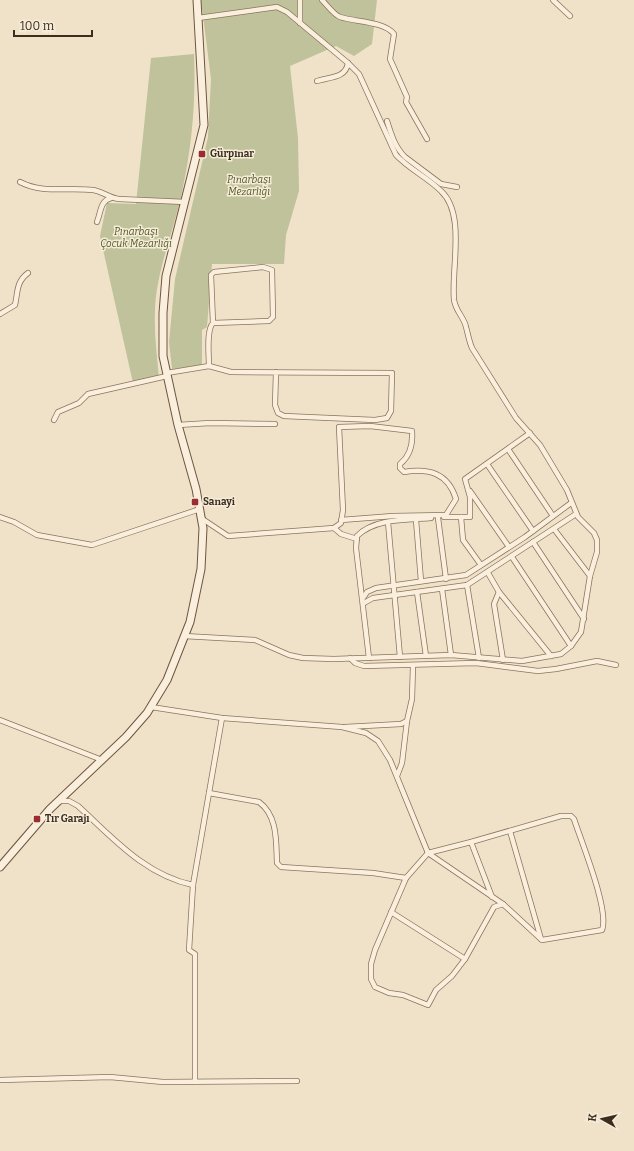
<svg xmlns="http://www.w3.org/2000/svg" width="634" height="1151" font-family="Bitter,serif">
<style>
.cemetery{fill:#bfc29b}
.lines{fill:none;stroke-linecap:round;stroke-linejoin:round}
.minor-casing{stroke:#8b745d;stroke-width:6}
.secondary-casing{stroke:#6d5540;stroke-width:9}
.minor{stroke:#f9efdc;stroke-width:4.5}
.secondary{stroke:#f9efdc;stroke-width:7}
.poi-dot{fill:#9a2d32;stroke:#f6ecd8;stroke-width:1.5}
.labels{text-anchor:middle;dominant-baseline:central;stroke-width:3;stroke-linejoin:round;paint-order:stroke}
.poi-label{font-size:10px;font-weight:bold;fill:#3c2d21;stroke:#f6ecd8;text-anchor:start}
.park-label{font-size:10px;font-style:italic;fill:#4d5827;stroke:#f6ecd8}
</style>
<rect width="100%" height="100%" fill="#efe2c9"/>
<g class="cemetery">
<polygon points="201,0 377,0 372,44 354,56 336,46 290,66 298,138 299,191 286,235 284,264 212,264 207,327 202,330 202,365 172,369 169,342 175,279 208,137 211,79"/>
<path d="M194 54C196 101 192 146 182 192 174 231 156 271 155 311 154 333 157 356 159 378L133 383 100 236 107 203 136 204 151 58Z"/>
</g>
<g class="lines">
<defs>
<g id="minor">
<polyline points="300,0 300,23"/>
<path d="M322 0C327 5 334 15 340 17 355 22 384 21 394 34L390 59 407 97 406 102 427 139"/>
<polyline points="553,0 570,16"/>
<path d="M317 81C330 77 346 78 348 63"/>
<path d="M387 121C391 134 395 147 405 157L441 184 457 187"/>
<path d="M20 182C43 194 68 187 93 190 102 191 109 198 119 199L185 202"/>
<path d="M97 222C101 212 100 201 111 198"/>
<path d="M0 314 15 305C18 292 16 282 28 273"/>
<path d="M209 366C209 356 206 330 213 323L211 275 214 272 263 267 272 270 273 317 269 321 213 323"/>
<polyline points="167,373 209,366 231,372 392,373 391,411 387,418 375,420 284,416 278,413 275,405 276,372"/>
<polyline points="54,420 58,412 79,403 88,394 167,376"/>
<polyline points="178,425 210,423 275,424"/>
<polyline points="508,449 553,516"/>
<polyline points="487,464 533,531"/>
<polyline points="470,491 509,547"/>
<polyline points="0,517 14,522 37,535 92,545 200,509"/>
<polyline points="444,517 470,517 470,497 465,479 530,433"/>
<polyline points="461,517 463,540 481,565"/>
<path d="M201 518 228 536 334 528 341 523 343 510 339 427 370 426 412 431C413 444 410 456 400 464V468L404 472C429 468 448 473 456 499L446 515 393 516 341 520"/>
<polyline points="438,518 446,579"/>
<polyline points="416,520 421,581"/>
<polyline points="388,522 400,657"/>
<polyline points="334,528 341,534 357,539"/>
<polyline points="554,529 590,576"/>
<polyline points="533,542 584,619"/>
<polyline points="512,557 571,646"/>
<polyline points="488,573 499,592 551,656"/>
<polyline points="467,585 479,658"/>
<polyline points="442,589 451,655"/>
<polyline points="417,592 426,656"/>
<polyline points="499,592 494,604 503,660"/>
<polyline points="363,598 367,592 376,588 466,575 525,537 571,503"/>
<polyline points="364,603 373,598 467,585 576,514"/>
<path d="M184 636 255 640 289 655 303 658 334 659 451 655 522 661 561 654 571 646 581 632 590 576 597 552V540L594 533 578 517 567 490 540 445 516 418 472 348C469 341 468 334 466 327 464 317 456 312 454 300 451 268 466 214 441 191 427 177 409 169 396 155L359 74 348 63 317 37 287 12 277 7 198 18"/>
<polyline points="350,658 355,663 364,666 476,663 538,671 556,669 597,661 616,665"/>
<path d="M369 658 356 548 357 536C375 518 407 520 431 518"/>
<polyline points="151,707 222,718 342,727 366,733 378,741 390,760 428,853 503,904"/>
<polyline points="0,720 102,760"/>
<polyline points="345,727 401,724 407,721 412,699 413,666"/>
<polyline points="397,776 402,763 407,721"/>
<path d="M209 793 259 802C278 816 276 842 277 863L281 867 373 873 406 878"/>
<path d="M59 801H69L78 806C113 838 145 875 193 885L222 718"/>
<path d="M561 816H571L574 819C581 841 610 911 602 930L542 940 503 904 494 907 465 959 452 976 436 990 428 1005 403 995 389 993 375 987 371 979V964L375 950 406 878 428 853 471 842Z"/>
<polyline points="510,831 541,939"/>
<polyline points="471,842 492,897"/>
<polyline points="193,885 189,950 195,954 195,1081"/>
<polyline points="391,912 465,959"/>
<polyline points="0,1080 110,1077 163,1082 297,1081"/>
</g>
<polyline id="secondary" points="0,867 50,809 126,737 147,713 167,680 190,622 201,569 203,528 196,489 178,425 163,356 163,313 166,276 204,125 197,0"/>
</defs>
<use href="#minor" class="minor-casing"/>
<use href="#secondary" class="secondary-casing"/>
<use href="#minor" class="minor"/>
<use href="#secondary" class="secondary"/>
</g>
<g class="poi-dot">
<rect x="198" y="150" width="8" height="8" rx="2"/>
<rect x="191" y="498" width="8" height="8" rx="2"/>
<rect x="33" y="815" width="8" height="8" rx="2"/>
</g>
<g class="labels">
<g class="poi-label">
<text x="210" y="154">Gürpınar</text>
<text x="203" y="502">Sanayi</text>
<text x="45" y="819">Tır Garajı</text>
</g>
<g class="park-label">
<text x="249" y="180">Pınarbaşı<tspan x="249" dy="12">Mezarlığı</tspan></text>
<text x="136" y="232">Pınarbaşı<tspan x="136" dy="12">Çocuk Mezarlığı</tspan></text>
</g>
</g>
<g transform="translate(602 1119) rotate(278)" stroke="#f6ecd8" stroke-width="3" paint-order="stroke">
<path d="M0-3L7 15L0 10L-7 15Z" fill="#3c2d21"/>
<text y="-6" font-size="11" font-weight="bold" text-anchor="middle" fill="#3c2d21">K</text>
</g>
<path d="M14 30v6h78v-6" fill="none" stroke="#3c2d21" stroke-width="2"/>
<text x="20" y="30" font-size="12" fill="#3c2d21" stroke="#f6ecd8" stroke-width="3" paint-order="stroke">100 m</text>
</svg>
